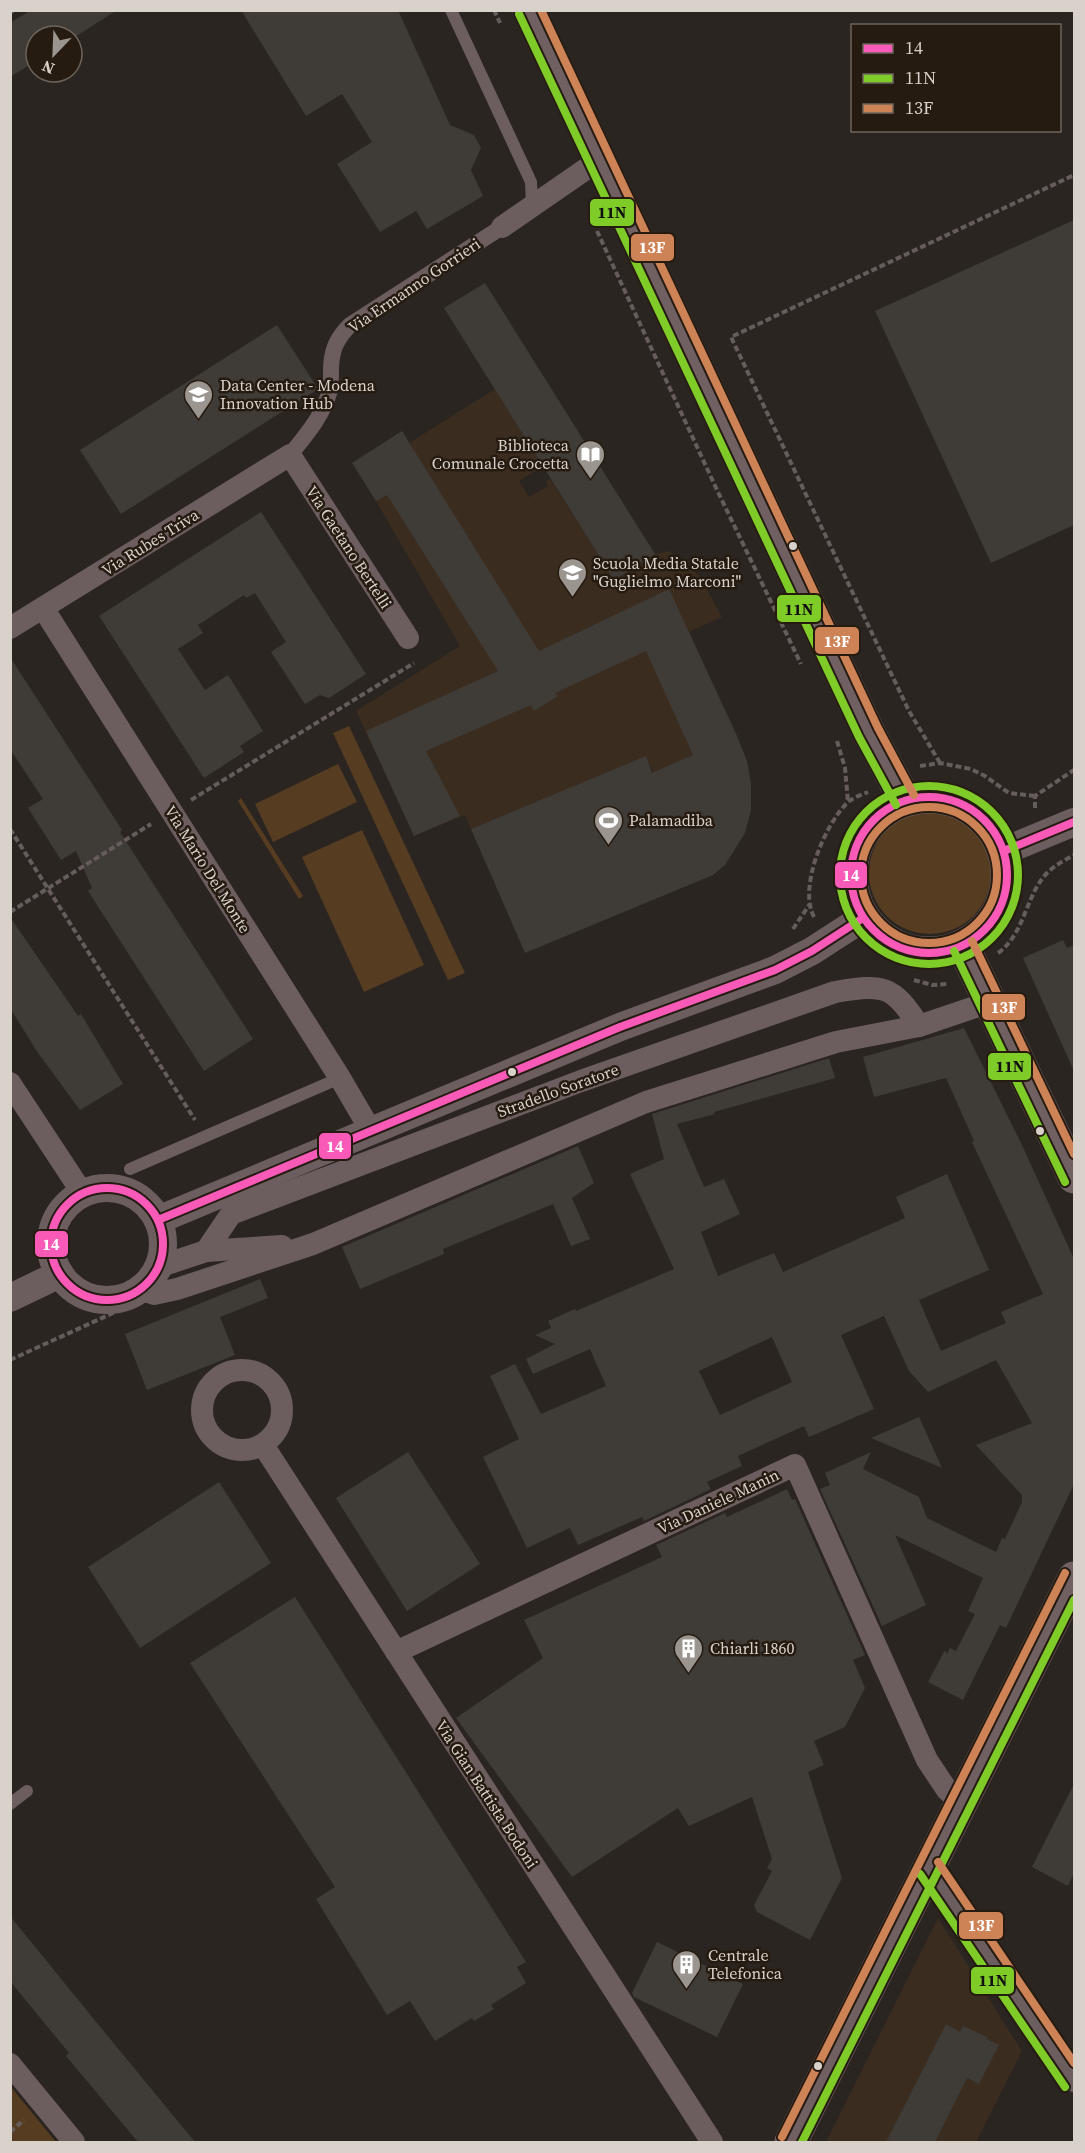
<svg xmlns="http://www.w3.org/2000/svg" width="1085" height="2153" font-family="'Source Serif 4',serif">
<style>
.built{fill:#3a2c1e}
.green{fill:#563c20}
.building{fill:#3f3b36;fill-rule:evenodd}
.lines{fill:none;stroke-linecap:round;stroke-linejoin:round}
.path{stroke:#665c5c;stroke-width:4;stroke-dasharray:6 3;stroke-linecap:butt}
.service{stroke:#6c5d5f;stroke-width:12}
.pedestrian{stroke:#6c5d5f;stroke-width:16}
.minor{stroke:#6c5d5f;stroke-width:22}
.tertiary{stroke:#6c5d5f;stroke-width:28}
.secondary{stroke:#706061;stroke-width:33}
.bus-1-casing{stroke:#251b11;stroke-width:12}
.bus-2-casing{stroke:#251b11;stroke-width:12}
.bus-3-casing{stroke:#251b11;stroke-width:12}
.bus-1{stroke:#f95ab8;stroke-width:8}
.bus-2{stroke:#7fcc28;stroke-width:8}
.bus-3{stroke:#ce8357;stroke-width:8}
.bus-dot{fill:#d8d2cb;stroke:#251b11;stroke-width:2}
.labels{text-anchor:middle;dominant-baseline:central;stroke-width:5;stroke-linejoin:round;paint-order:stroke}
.street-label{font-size:16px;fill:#d8d2cb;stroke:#251b11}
.poi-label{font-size:16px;fill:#d8d2cb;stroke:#251b11;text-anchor:start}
.line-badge{stroke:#251b11;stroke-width:2}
.badge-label{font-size:16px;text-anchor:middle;font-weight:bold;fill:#fff}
.pale-badge-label{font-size:16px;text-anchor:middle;font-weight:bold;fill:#111}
</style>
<rect width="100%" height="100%" fill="#2a2520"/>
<g class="built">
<polygon points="495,389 543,466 519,481 529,497 548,486 546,481 550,479 614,579 655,554 670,551 700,576 722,617 689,632 737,736 653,773 646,757 471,829 465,815 414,836 356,711 460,646 376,501 352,463 402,431 409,443"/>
<polygon points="938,1918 1022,2051 976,2142 826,2142"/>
</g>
<g class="green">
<polygon points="349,726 465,973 448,980 333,733"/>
<polygon points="338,764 357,802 273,842 255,804"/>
<polygon points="241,798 303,896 299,899 238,801"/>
<circle cx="930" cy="873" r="61"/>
<polygon points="362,830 424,965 364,992 302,857"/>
<polygon points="10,2087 11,2087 56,2142 11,2142"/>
</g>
<g class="building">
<polygon points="31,10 117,10 72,39 72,36 36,36 36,61 10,77 10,23"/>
<polygon points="241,10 398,10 450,125 474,135 481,148 471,170 483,196 427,229 416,211 380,232 337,164 372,142 342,94 306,116"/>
<polygon points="1074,220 1074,525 991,563 875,311"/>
<polygon points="485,283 655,554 614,580 444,308"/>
<polygon points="277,325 318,389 121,514 80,450"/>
<polygon points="402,431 539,651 669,589 737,736 747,761 751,784 751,810 745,833 725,865 713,875 525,953 471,829 646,756 652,773 693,755 646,651 555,693 558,696 534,711 531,705 426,751 460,816 414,836 366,731 498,671 387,495 376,501 352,463"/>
<polygon points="261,512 366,674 329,698 320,695 305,704 271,652 286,642 255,593 246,598 244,595 198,625 203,633 178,649 205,690 228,675 263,731 240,746 244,752 204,778 99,616"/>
<polygon points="10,657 122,830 120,832 253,1039 204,1071 88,891 92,888 76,851 61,860 28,808 43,799 10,749"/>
<polygon points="10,917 78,1016 81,1014 123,1084 80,1110 38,1053 10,1008"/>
<polygon points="1063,940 1067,948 1074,945 1074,1071 1023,958"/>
<path d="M964 1028 1021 1143 1074 1259V1484L1006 1628 1000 1625 963 1700 928 1682 945 1650 947 1654 950 1648 956 1651 975 1614 968 1611 983 1578 895 1535 926 1605 882 1626 820 1489 830 1485 825 1473 871 1452 863 1469 919 1497 927 1518 996 1552 1002 1538 1005 1539 1022 1502V1495L976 1445 1032 1423 996 1360 928 1392 909 1371 884 1316 841 1335 874 1409 809 1437 804 1426 738 1456 742 1466 707 1482 711 1489 644 1521 642 1517 578 1545 570 1528 527 1548 483 1457 519 1439 490 1376 515 1364 541 1414 606 1386 590 1349 533 1374 526 1359 555 1344 535 1335 551 1328 548 1321 575 1309 576 1311 674 1269 630 1174 664 1159 652 1114 829 1058 835 1078 714 1112 715 1114 677 1124 704 1187 724 1179 740 1214 701 1232 718 1276 774 1253 783 1272 905 1218 896 1197 947 1174 989 1270 919 1300 941 1351 1006 1323 1001 1312 1043 1294 972 1142 974 1141 946 1078 874 1097 863 1057ZM772 1337 792 1382 720 1415 699 1371Z"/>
<polygon points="578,1146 594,1183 572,1198 590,1239 571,1246 553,1204 443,1249 444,1254 360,1289 342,1247"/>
<polygon points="260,1279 268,1298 220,1317 235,1355 147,1390 125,1334"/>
<polygon points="919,1417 942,1468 871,1438"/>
<polygon points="408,1452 480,1564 407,1611 336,1498"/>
<polygon points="219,1482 271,1563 140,1648 88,1567"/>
<polygon points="787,1489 792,1500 795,1499 865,1655 853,1660 865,1688 845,1727 814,1741 824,1765 808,1772 842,1878 810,1940 757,1912 754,1905 772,1871 767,1868 772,1859 752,1797 689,1826 678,1808 572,1877 456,1718 543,1658 524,1620 662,1557 656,1545 725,1513 727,1517"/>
<polygon points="295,1597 526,1962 517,1967 526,1983 491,2005 494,2009 474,2021 472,2018 435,2041 410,2001 387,2015 316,1899 335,1887 190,1663"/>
<polygon points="1074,1784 1074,1873 1068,1886 1032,1867"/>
<polygon points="10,1916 88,2012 195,2142 138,2142 66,2056 69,2053 10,1981"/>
<polygon points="657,1942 743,1984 717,2037 634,1997 632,1993"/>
<polygon points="946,2024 960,2032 963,2026 987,2037 987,2039 999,2045 979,2084 967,2078 935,2142 886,2142"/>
</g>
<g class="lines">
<g class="path">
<polyline points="494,10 500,23"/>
<polyline points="10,13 14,10"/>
<polyline points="597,231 717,490 801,664"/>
<polyline points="837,741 845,768 848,802"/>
<polyline points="940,763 909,711 731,337 1074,175"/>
<polyline points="920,766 940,763 971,769 985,776 1009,793 1035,796"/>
<polyline points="191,800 414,663"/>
<polyline points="1035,808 1035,796 1074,770"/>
<polyline points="10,829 195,1120"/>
<polyline points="10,912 151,824"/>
<path d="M814 917C798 887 825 825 847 803 852 798 861 795 868 792"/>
<polyline points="793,929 809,905"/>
<path d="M998 953C1025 934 1025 896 1047 873 1055 865 1065 860 1074 855"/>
<polyline points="914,980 932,985 948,984"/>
<polyline points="138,1184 151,1195"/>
<polyline points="41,1254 48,1219 59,1200"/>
<polyline points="10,1360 126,1307"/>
<polyline points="10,2132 24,2120"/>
</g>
<g class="service">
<polyline points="451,10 531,182 532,206"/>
<polyline points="130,1169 340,1078"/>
<polyline points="10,1804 27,1791"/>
</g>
<path class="pedestrian" d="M290 455C306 435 323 416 330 390 331 384 331 378 331 371 331 351 336 339 350 325L502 227"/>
<g class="minor">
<polyline points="502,227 599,160"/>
<polyline points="43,608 340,1078 371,1131"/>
<polyline points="10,628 290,455 408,638"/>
<polyline points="10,1083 83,1194"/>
<polyline points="206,1251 282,1246"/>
<path d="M158 1267 206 1251 231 1214 581 1081 835 992C883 984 892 984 919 1026"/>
<polyline points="140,1289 154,1294 177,1289 313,1244 646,1102 836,1042 919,1026 990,1002"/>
<circle cx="242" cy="1410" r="40"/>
<polyline points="263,1445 712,2142"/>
<polyline points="396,1652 795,1465 927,1760 947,1790 962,1803"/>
<polyline points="929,1868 1074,2081"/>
<polyline points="10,2064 74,2142"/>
</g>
<g class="tertiary">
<polyline points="1004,851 1074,822"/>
<circle cx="107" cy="1244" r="56"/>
<polyline points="158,1220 620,1027 775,970 812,951 863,918"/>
<polyline points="10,1298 60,1274"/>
</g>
<g class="secondary">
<polyline points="529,10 869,733 905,800"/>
<circle cx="929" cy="875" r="78"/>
<polyline points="963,946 1074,1177"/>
<polyline points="791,2142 1074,1578"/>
</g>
<defs>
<g id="bus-1">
<circle cx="929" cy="875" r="78"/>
<polyline points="1004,851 1074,822"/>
<circle cx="107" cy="1244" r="56"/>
<polyline points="158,1220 620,1027 775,970 812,951 863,918"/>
</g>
<g id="bus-2">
<polyline points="519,14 859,737 896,805"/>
<circle cx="929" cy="875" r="89"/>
<polyline points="954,951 1065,1182"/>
<polyline points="920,1874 1065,2087"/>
<polyline points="802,2142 1074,1600"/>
</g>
<g id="bus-3">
<polyline points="541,10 878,728 914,795"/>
<circle cx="929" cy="875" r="68"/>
<polyline points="972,941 1074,1154"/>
<polyline points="938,1862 1074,2063"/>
<polyline points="782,2137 1065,1573"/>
</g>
</defs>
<use href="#bus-1" class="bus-1-casing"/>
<use href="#bus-2" class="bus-2-casing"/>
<use href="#bus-3" class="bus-3-casing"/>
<use href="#bus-1" class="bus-1"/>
<use href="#bus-2" class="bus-2"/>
<use href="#bus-3" class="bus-3"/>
</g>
<defs>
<symbol id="university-pin" viewBox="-11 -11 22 30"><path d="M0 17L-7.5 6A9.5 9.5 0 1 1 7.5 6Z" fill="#9b958f" stroke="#251b11"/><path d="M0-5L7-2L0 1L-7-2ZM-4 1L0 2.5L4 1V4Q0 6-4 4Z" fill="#fff"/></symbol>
<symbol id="library-pin" viewBox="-11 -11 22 30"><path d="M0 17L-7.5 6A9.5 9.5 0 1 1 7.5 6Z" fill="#9b958f" stroke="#251b11"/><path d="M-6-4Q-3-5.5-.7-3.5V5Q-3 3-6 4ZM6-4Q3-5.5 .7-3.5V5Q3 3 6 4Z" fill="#fff"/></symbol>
<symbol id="school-pin" viewBox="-11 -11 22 30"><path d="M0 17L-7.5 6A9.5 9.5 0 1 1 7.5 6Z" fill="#9b958f" stroke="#251b11"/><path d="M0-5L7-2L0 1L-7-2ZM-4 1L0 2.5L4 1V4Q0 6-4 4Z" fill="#fff"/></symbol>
<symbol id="stadium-pin" viewBox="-11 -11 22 30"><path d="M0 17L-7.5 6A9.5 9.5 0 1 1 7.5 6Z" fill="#9b958f" stroke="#251b11"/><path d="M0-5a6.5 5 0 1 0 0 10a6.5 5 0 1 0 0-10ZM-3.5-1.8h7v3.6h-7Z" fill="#fff"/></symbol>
<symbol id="building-pin" viewBox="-11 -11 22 30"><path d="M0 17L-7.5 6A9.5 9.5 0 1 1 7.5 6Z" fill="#9b958f" stroke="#251b11"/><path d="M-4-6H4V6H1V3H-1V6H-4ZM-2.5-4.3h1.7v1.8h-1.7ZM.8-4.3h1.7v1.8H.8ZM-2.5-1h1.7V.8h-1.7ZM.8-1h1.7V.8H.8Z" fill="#fff"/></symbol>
</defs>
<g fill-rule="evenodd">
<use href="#university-pin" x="182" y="378" width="33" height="45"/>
<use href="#library-pin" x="574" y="438" width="33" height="45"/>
<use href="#school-pin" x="556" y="556" width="33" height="45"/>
<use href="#stadium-pin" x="592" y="804" width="33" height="45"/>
<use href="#building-pin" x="672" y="1632" width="33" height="45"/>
<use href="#building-pin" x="670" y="1948" width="33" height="45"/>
</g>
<g class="bus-dot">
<circle cx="793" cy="546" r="5"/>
<circle cx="512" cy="1072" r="5"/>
<circle cx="1040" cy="1131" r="5"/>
<circle cx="818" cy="2066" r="5"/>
</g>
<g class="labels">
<g class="street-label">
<text transform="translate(414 285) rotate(-34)">Via Ermanno Gorrieri</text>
<text transform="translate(150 542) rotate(-32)">Via Rubes Triva</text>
<text transform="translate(349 547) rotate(57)">Via Gaetano Bertelli</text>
<text transform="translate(208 869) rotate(58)">Via Mario Del Monte</text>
<text transform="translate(558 1090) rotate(-20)">Stradello Soratore</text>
<text transform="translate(718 1501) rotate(-25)">Via Daniele Manin</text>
<text transform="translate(487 1794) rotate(57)">Via Gian Battista Bodoni</text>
</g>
<g class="poi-label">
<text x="220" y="385">Data Center - Modena<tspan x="220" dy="18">Innovation Hub</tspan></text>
<text x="569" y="445" text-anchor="end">Biblioteca<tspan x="569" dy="18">Comunale Crocetta</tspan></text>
<text x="593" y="563">Scuola Media Statale<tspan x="593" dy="18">"Guglielmo Marconi"</tspan></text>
<text x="629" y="820">Palamadiba</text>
<text x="710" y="1648">Chiarli 1860</text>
<text x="708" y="1955">Centrale<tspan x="708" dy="18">Telefonica</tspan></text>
</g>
</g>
<g class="line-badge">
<rect x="589" y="198" width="46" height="29" rx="6" fill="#7fcc28"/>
<rect x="630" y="233" width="45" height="29" rx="6" fill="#ce8357"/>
<rect x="776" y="594" width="46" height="29" rx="6" fill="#7fcc28"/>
<rect x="814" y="626" width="46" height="29" rx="6" fill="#ce8357"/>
<rect x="834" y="861" width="34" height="28" rx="6" fill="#f95ab8"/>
<rect x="981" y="993" width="45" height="28" rx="6" fill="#ce8357"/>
<rect x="987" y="1052" width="45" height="29" rx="6" fill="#7fcc28"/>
<rect x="318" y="1132" width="34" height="28" rx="6" fill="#f95ab8"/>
<rect x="34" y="1230" width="35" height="28" rx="6" fill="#f95ab8"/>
<rect x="958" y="1911" width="46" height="29" rx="6" fill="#ce8357"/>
<rect x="970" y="1966" width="45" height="29" rx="6" fill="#7fcc28"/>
</g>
<g class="badge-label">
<text x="652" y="253">13F</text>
<text x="837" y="647">13F</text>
<text x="851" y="881">14</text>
<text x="1004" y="1013">13F</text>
<text x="335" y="1152">14</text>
<text x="51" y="1250">14</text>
<text x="981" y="1931">13F</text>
</g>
<g class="pale-badge-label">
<text x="612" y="218">11N</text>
<text x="799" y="615">11N</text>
<text x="1010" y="1072">11N</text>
<text x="993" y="1986">11N</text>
</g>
<rect width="1085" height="2153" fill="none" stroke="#d8d2cb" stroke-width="24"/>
<rect x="851" y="24" width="210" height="108" fill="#251b11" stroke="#6d645b" stroke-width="1.5"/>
<rect x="863" y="44" width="30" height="9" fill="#f95ab8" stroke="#6d645b" stroke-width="1.5"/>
<text x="905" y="54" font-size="18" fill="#d8d2cb">14</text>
<rect x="863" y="74" width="30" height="9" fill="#7fcc28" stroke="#6d645b" stroke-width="1.5"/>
<text x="905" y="84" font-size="18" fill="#d8d2cb">11N</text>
<rect x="863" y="104" width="30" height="9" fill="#ce8357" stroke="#6d645b" stroke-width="1.5"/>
<text x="905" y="114" font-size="18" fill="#d8d2cb">13F</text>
<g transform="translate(54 54) rotate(203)"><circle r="28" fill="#251b11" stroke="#6d645b" stroke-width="1.5"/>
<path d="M0-4.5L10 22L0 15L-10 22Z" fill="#9b958f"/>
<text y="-9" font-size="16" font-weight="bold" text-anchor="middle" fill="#d8d2cb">N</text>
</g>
</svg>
